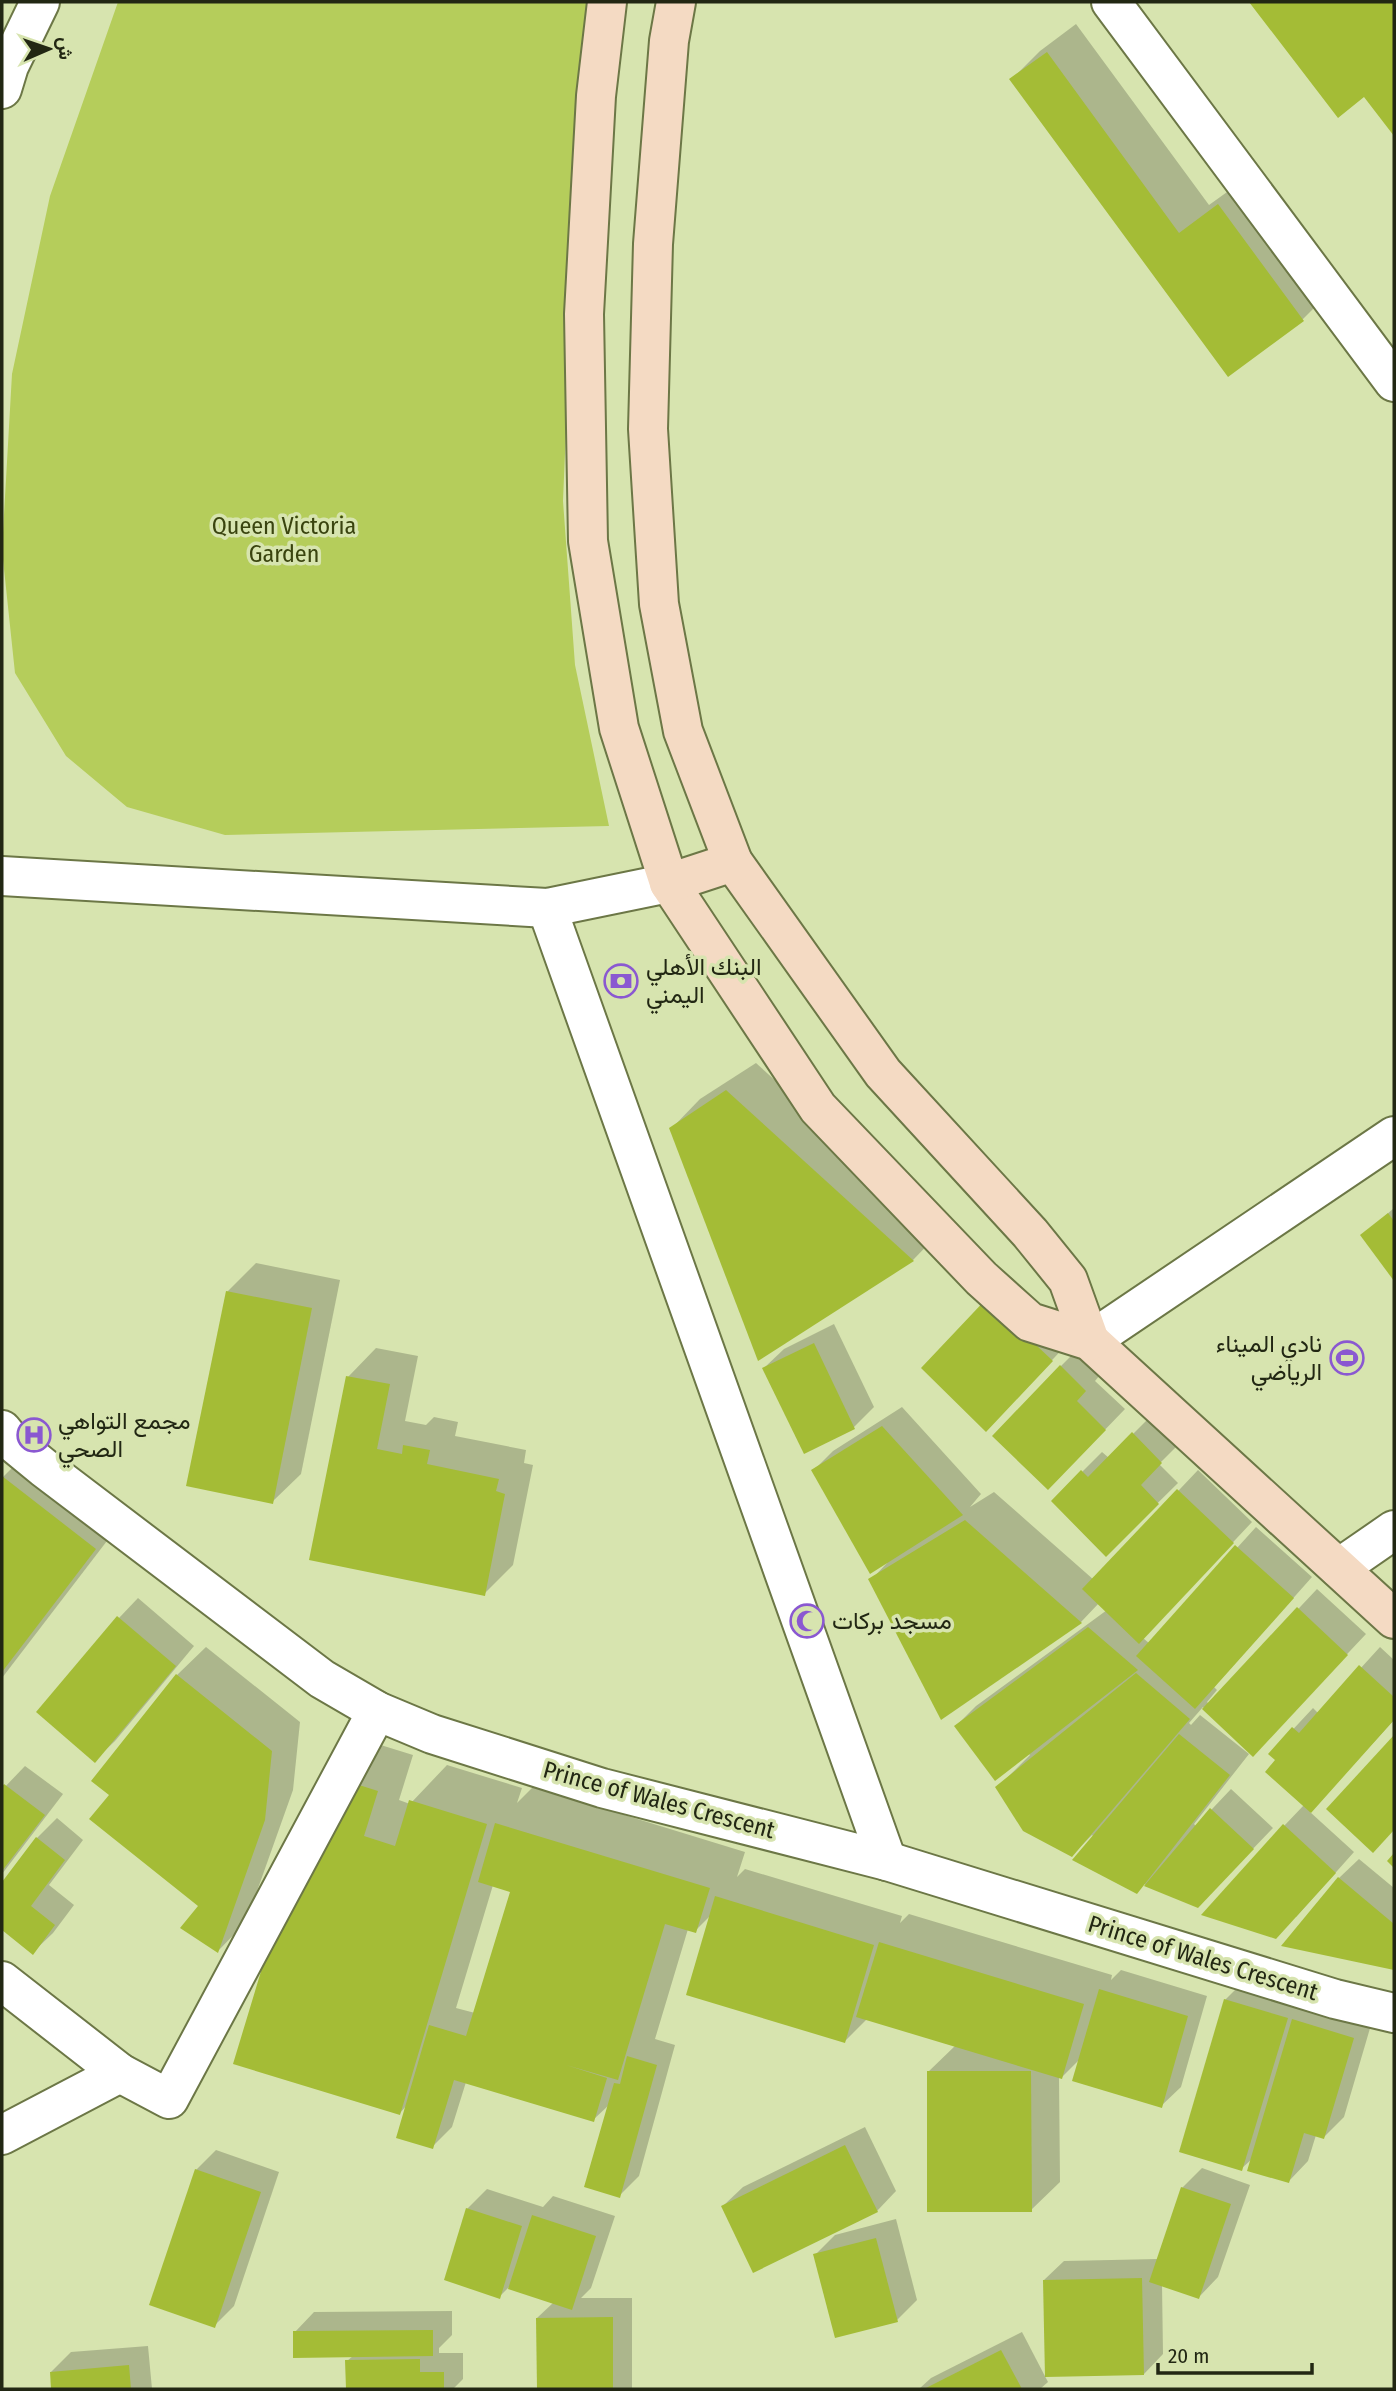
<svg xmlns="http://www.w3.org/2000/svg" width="1396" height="2391" font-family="'Fira Sans Condensed',Vazirmatn,sans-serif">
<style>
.park{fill:#b5cd5b}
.shadow{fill:#0003;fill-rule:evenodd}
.building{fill:#a4bc36}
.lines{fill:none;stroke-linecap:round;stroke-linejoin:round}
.minor-casing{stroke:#6c7746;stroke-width:42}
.secondary-casing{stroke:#6c7746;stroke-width:42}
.minor{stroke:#fff;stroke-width:38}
.secondary{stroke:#f4dac3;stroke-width:38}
.labels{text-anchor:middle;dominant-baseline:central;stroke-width:7;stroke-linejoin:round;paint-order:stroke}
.park-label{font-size:24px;fill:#3a440f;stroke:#d7e4af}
.poi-label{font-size:24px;fill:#222713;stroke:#d7e4af;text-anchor:start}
.street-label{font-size:24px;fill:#222713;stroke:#d7e4af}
</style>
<rect width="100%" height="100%" fill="#d7e4af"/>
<polygon class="park" points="118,2 591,2 575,216 563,501 575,665 609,826 225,835 127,807 66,756 15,673 2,550 12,374 50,196"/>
<g class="shadow">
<polygon points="1251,2 1394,2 1394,133 1365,94 1338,115"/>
<polygon points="1076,24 1209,205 1248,177 1331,291 1303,319 1228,375 1012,79 1040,51"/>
<polygon points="756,1063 941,1231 913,1260 759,1358 672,1128 700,1099"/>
<polygon points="1394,1208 1394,1278 1362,1236"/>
<polygon points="256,1263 340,1280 301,1474 272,1502 227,1292"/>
<polygon points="1011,1277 1040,1304 1036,1307 1071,1340 1005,1410 992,1297"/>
<polygon points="834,1324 874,1407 854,1427 805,1452 764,1368 784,1349"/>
<polygon points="1080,1347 1104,1370 1095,1381 1125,1409 1068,1468 1061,1366"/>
<polygon points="376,1348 418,1356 405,1421 426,1425 434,1417 458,1422 455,1436 526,1450 524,1463 533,1465 513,1565 484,1594 311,1559 348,1377"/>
<polygon points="902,1407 981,1494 970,1507 994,1492 1094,1580 1198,1470 1252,1522 1143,1638 1150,1644 1256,1527 1312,1577 1214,1687 1217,1690 1207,1702 1209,1704 1317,1589 1366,1634 1253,1754 1203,1707 1189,1723 1191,1725 1200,1715 1249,1754 1194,1824 1196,1826 1231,1789 1273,1828 1198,1906 1144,1884 1092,1835 1072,1855 998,1787 1030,1755 1028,1753 956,1726 976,1706 1107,1610 1099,1603 1081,1622 942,1718 871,1580 887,1563 813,1471 833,1451"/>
<polygon points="1153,1414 1181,1442 1159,1464 1178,1483 1106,1554 1053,1501 1102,1452 1109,1458"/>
<polygon points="31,1449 123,1520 2,1678 2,1478"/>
<polygon points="138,1598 194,1646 115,1741 95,1760 119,1618"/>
<polygon points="206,1647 300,1722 293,1790 246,1922 218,1951 201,1906 111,1795 177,1675"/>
<polygon points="1380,1647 1394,1660 1394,1720 1310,1812 1354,1852 1296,1917 1284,1826 1304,1805 1278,1760 1271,1753 1313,1708 1319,1714"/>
<path d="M358 1738 413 1755 399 1800 410 1804 447 1765 522 1788 517 1803 533 1787 745 1852 737 1877 745 1869 902 1916 900 1923 909 1914 1112 1975 1111 1980 1121 1970 1207 1996 1181 2087 1161 2106 1080 2059 1062 2077 1059 2076 1060 2182 1031 2210 928 2072 956 2045 868 2018 845 2041 711 1915 695 1931 688 1929 655 2039 675 2045 639 2176 619 2196 610 2104 593 2120 466 2082 452 2127 432 2147 407 2105 400 2113 235 2063ZM493 1885 512 1891 475 2013 456 2008Z"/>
<polygon points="25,1766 63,1794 2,1874 2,1790"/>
<polygon points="57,1818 83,1840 49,1885 74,1905 53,1933 33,1952 2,1928 2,1885 37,1838"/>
<polygon points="1359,1859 1394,1888 1394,1968 1284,1945 1339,1878"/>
<polygon points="1245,1980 1306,1999 1303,2011 1313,2000 1373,2018 1344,2117 1324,2137 1316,2135 1308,2161 1289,2181 1253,2158 1241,2169 1225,2000"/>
<polygon points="865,2127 896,2191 877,2211 723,2206 743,2187"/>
<polygon points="216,2150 279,2172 234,2306 214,2326 196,2170"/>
<polygon points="1202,2168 1250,2185 1218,2277 1199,2297 1162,2284 1163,2354 1144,2374 1044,2280 1064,2261 1158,2259 1182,2188"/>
<polygon points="487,2189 543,2207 553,2196 615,2216 591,2288 581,2298 632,2298 632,2389 538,2389 537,2318 554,2302 509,2287 499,2297 467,2209"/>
<polygon points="896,2219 917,2300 897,2320 815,2255 835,2235"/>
<polygon points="452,2311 452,2335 439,2348 439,2353 463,2353 463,2379 453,2389 347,2389 347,2361 353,2356 295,2332 314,2312"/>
<polygon points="1022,2332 1048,2382 1040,2389 919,2389 931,2378"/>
<polygon points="148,2346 152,2389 53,2389 51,2372 71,2352"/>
</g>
<g class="building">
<polygon points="1249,2 1394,2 1394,136 1364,97 1338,118"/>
<polygon points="1047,52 1179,233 1218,204 1304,321 1228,377 1009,79"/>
<polygon points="726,1090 914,1261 758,1361 669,1128"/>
<polygon points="1388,1213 1394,1221 1394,1281 1360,1235"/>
<polygon points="226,1291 312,1308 273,1504 186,1486"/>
<polygon points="990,1295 1018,1328 1053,1361 986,1432 921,1368"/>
<polygon points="814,1343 855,1429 804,1454 762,1368"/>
<polygon points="1060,1365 1086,1391 1077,1401 1106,1430 1048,1490 992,1436"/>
<polygon points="346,1376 390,1384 377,1449 402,1454 403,1445 430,1450 427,1464 499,1479 496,1491 505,1494 485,1596 309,1560"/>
<polygon points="882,1426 963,1515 870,1574 811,1470"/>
<polygon points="1132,1432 1162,1463 1141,1485 1159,1504 1106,1557 1051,1501 1081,1470 1088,1477"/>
<polygon points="2,1476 96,1549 2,1672"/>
<polygon points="1177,1489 1234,1543 1139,1644 1082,1589"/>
<polygon points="965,1520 1082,1623 941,1720 868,1579"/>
<polygon points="1235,1545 1294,1598 1195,1709 1136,1656"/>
<polygon points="1297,1607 1348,1655 1253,1757 1202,1709"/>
<polygon points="117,1616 176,1666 95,1763 36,1712"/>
<polygon points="1088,1627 1138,1670 995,1781 954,1726"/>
<polygon points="1359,1665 1394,1697 1394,1720 1311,1813 1265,1772 1275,1760 1268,1754 1292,1727 1299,1733"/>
<polygon points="1136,1673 1190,1719 1072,1857 1023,1831 995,1787"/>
<polygon points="176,1674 272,1751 265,1820 218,1953 180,1928 198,1906 89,1819 109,1795 91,1781"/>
<polygon points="1179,1734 1230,1775 1137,1894 1072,1860"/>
<polygon points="1394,1735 1394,1830 1373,1853 1326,1809"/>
<polygon points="321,1773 378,1791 364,1836 395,1846 409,1800 487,1824 400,2115 233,2064"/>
<polygon points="4,1784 45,1815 2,1871 2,1787"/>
<polygon points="1210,1808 1254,1849 1198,1908 1144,1886"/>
<polygon points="495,1823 710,1888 696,1933 665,1924 618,2080 566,2065 607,2078 594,2122 454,2080 433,2149 396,2138 429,2025 466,2036 510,1892 478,1882"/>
<polygon points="1283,1824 1336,1873 1276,1939 1201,1915"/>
<polygon points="36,1837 65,1860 31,1906 55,1925 33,1955 2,1930 2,1882"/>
<polygon points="1394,1853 1394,1868 1387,1861"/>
<polygon points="1338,1877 1394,1924 1394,1970 1281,1946"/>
<polygon points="715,1896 874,1945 845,2043 686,1995"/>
<polygon points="879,1942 1084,2004 1062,2079 856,2017"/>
<polygon points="1099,1989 1188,2016 1162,2108 1072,2081"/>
<polygon points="1224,1999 1288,2018 1242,2171 1179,2152"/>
<polygon points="1292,2019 1354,2038 1324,2139 1304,2133 1289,2183 1247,2171"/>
<polygon points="627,2056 657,2065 620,2198 584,2187 614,2083 620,2084"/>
<polygon points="927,2071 1031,2071 1032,2212 927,2212"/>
<polygon points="845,2145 878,2212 753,2273 721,2206"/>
<polygon points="195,2169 261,2192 215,2328 149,2305"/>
<polygon points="1181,2187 1231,2204 1199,2299 1149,2282"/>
<polygon points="466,2208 522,2226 500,2299 444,2280"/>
<polygon points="532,2215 596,2236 572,2310 508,2289"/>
<polygon points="876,2238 898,2322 835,2338 813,2254"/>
<polygon points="1142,2278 1144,2375 1045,2377 1043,2280"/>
<polygon points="613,2317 613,2389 537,2389 536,2318"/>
<polygon points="433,2330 433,2356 293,2358 293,2331"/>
<polygon points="1001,2350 1022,2389 924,2389"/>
<polygon points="420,2359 420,2372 444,2372 444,2389 346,2389 345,2360"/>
<polygon points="129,2365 131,2389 51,2389 50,2372"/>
</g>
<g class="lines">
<defs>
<g id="minor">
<polyline points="1111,2 1394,382"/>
<polyline points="2,89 9,66 40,2"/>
<polyline points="2,876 547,908 669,883"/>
<polyline points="547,908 887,1861"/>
<polyline points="1090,1341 1394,1136"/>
<polyline points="2,1430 11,1441 44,1468 322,1679 377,1711 432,1734 602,1788 887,1861 1335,1999 1394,2013"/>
<polyline points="1339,1568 1394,1530"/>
<polyline points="2,1981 120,2073 169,2099 377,1711"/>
<polyline points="2,2135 120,2073"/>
</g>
<g id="secondary">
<polyline points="607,2 596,96 584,314 588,541 619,728 669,883 818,1108 981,1278 1030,1322 1090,1341 1394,1619"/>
<polyline points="676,2 669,41 653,244 648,429 659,604 683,731 733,862 883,1073 1030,1233 1068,1280 1090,1341"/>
<polyline points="669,883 733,862"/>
</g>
</defs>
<use href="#minor" class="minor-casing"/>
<use href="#secondary" class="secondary-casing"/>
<use href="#minor" class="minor"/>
<use href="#secondary" class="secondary"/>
</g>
<defs>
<symbol id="bank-ring" viewBox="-11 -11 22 22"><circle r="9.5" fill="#d7e4af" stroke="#8a58d1" stroke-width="1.5"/><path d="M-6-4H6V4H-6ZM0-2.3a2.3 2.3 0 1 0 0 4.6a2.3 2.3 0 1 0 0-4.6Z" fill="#8a58d1"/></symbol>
<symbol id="stadium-ring" viewBox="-11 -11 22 22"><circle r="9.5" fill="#d7e4af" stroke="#8a58d1" stroke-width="1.5"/><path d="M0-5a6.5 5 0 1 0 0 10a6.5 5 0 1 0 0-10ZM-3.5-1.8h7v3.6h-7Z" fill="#8a58d1"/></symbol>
<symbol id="hospital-ring" viewBox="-11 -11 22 22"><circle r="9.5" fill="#d7e4af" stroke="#8a58d1" stroke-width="1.5"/><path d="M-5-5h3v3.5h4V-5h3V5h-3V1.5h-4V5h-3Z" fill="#8a58d1"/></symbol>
<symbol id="mosque-ring" viewBox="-11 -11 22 22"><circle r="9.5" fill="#d7e4af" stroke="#8a58d1" stroke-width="1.5"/><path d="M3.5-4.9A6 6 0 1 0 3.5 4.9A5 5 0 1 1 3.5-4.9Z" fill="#8a58d1"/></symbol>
</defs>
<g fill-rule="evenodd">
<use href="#bank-ring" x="602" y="962" width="38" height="38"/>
<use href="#stadium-ring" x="1328" y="1339" width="38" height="38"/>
<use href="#hospital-ring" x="15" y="1416" width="38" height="38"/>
<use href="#mosque-ring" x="788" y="1602" width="38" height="38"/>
</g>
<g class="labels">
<g class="park-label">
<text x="284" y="526">Queen Victoria<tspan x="284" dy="28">Garden</tspan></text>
</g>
<g class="poi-label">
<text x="646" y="967">البنك الأهلي<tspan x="646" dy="28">اليمني</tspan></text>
<text x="1322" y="1344" text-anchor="end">نادي الميناء<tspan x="1322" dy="28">الرياضي</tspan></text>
<text x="58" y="1421">مجمع التواهي<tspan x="58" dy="28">الصحي</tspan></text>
<text x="832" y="1621">مسجد بركات</text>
</g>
<g class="street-label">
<text transform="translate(659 1800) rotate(15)">Prince of Wales Crescent</text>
<text transform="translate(1203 1958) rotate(17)">Prince of Wales Crescent</text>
</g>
</g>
<rect width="1396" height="2391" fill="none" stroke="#222713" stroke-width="7"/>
<g transform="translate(49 49) rotate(88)" stroke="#d7e4af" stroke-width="5" paint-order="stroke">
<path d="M0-5L12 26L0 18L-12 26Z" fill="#222713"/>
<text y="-10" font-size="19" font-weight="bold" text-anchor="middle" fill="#222713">ش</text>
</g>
<path d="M1158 2363v10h154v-10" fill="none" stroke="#222713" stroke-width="3.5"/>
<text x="1168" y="2363" font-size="21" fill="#222713" stroke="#d7e4af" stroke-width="5" paint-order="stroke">20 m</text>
</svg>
